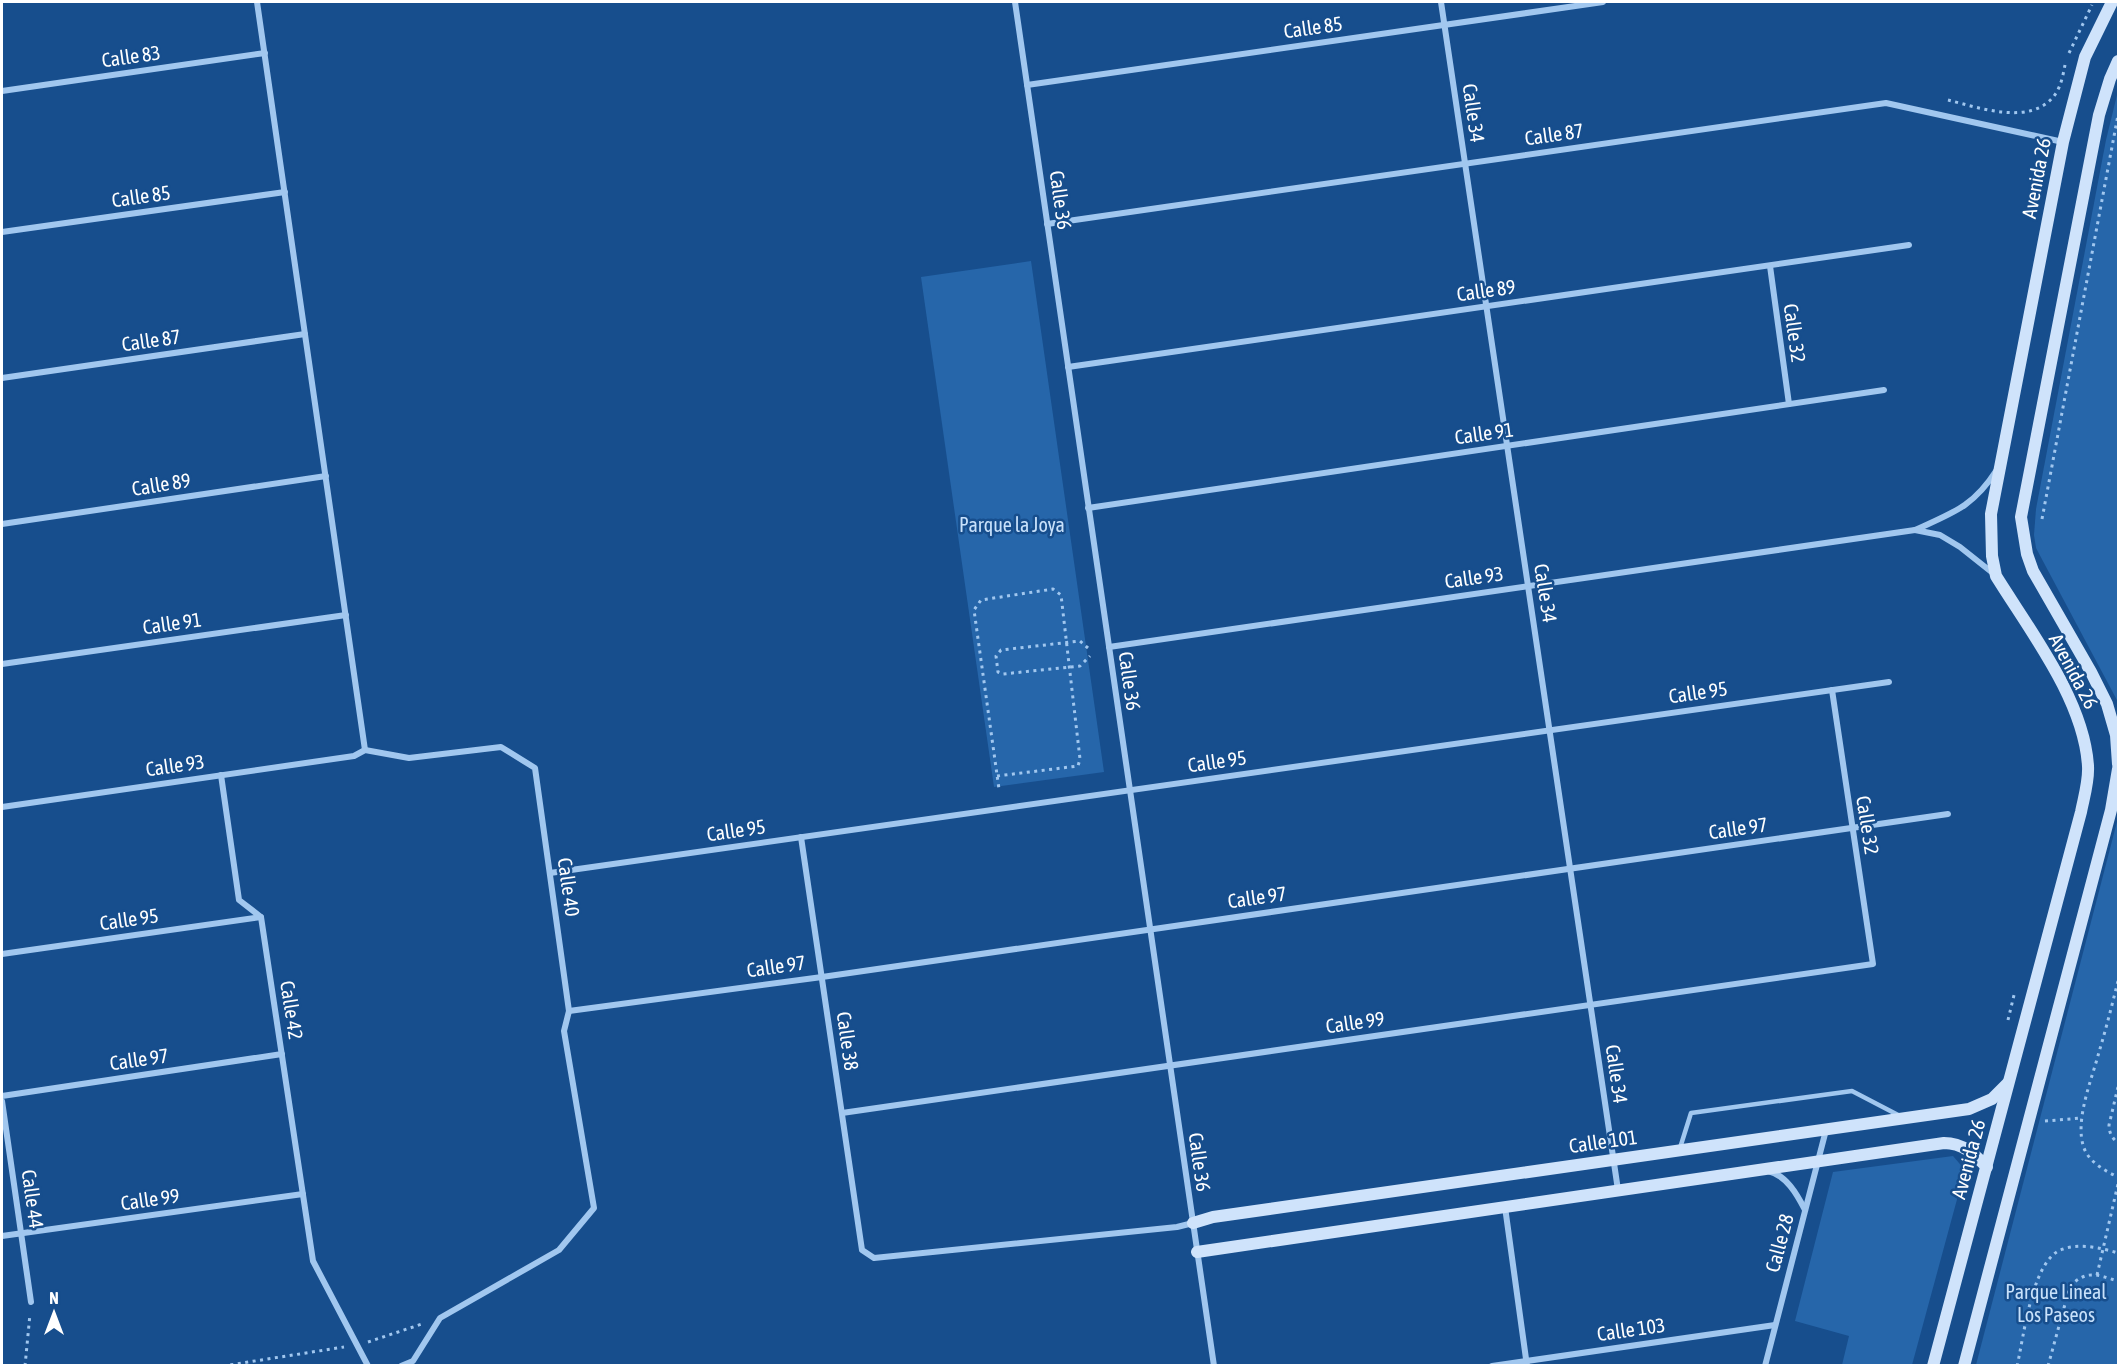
<svg xmlns="http://www.w3.org/2000/svg" width="2120" height="1367" font-family="'Asap Condensed',sans-serif">
<style>
.green{fill:#2666aa}
.lines{fill:none;stroke-linecap:round;stroke-linejoin:round}
.path{stroke:#a1c7ef;stroke-width:3;stroke-dasharray:3 4.5;stroke-linecap:butt}
.lane{stroke:#a1c7ef;stroke-width:4.5}
.street{stroke:#a1c7ef;stroke-width:6}
.secondary{stroke:#cfe3fb;stroke-width:12}
.labels{text-anchor:middle;dominant-baseline:central;stroke-width:5;stroke-linejoin:round;paint-order:stroke}
.street-label{font-size:20px;fill:#fff;stroke:#174e8d}
.park-label{font-size:20px;fill:#c8e1fb;stroke:#174e8d}
</style>
<rect width="100%" height="100%" fill="#174e8d"/>
<g class="green">
<polygon points="2118,91 2118,702 2036,548 2034,535 2036,509 2106,140"/>
<polygon points="1031,261 1104,772 994,787 921,277"/>
<polygon points="2118,818 2118,1365 1976,1365"/>
<polygon points="1953,1156 1965,1170 1912,1365 1842,1365 1849,1336 1795,1321 1833,1172"/>
</g>
<g class="lines">
<g class="path">
<polyline points="2069,53 2092,5"/>
<path d="M1948 100C1980 108 2030 126 2054 96 2061 87 2063 75 2065 65"/>
<polyline points="2042,519 2118,115"/>
<polyline points="1088,648 1080,641 1001,650 996,656 998,672 1003,674 1080,666 1090,656"/>
<polyline points="997,776 1078,766 1080,759 1061,595 1053,589 981,600 974,610 999,789"/>
<path d="M2118 981C2112 1005 2106 1029 2099 1052 2092 1079 2074 1121 2084 1148 2089 1162 2105 1171 2118 1177"/>
<polyline points="2008,1020 2015,991"/>
<path d="M2118 1087 2109 1125C2109 1133 2112 1138 2118 1143"/>
<polyline points="2045,1121 2082,1118"/>
<polyline points="2097,1275 2118,1184"/>
<polyline points="368,1342 422,1324"/>
<polyline points="25,1366 30,1314"/>
<polyline points="223,1366 344,1347"/>
<path d="M2017 1366C2024 1337 2032 1258 2063 1249 2080 1243 2102 1248 2118 1253"/>
<path d="M2048 1366 2070 1286C2088 1269 2097 1275 2118 1281"/>
</g>
<polyline class="lane" points="1680,1148 1691,1113 1852,1091 1900,1116"/>
<g class="street">
<polyline points="257,2 365,750"/>
<polyline points="1015,2 1214,1366"/>
<polyline points="1441,2 1618,1190"/>
<polyline points="1027,85 1603,2"/>
<polyline points="2,91 265,53"/>
<polyline points="1047,224 1886,103 2063,142"/>
<polyline points="2,232 285,192"/>
<polyline points="1770,266 1789,404"/>
<polyline points="1068,367 1909,245"/>
<polyline points="2,378 305,334"/>
<polyline points="1088,508 1884,390"/>
<polyline points="2,524 326,476"/>
<polyline points="1915,530 1940,535 1960,547 1994,574"/>
<path d="M1109 647 1915 530C1952 513 1973 507 1996 471"/>
<polyline points="2,664 346,615"/>
<polyline points="221,775 239,900 261,917 313,1261 368,1366"/>
<polyline points="2,807 354,756 365,750 409,758 501,747 535,768 569,1011 564,1031 594,1208 559,1250 440,1318 413,1361 401,1366"/>
<polyline points="801,837 862,1250 874,1258 1177,1227 1193,1223"/>
<polyline points="550,873 1889,682"/>
<polyline points="2,954 261,917"/>
<polyline points="569,1011 822,977 1948,814"/>
<polyline points="2,1096 282,1054"/>
<polyline points="2,1101 31,1302"/>
<polyline points="842,1113 1873,964 1832,690"/>
<path d="M1768 1171C1786 1175 1797 1194 1805 1210"/>
<polyline points="1505,1207 1527,1366"/>
<polyline points="2,1236 303,1194"/>
<polyline points="1492,1366 1775,1325"/>
<polyline points="1765,1366 1826,1130"/>
</g>
<g class="secondary">
<polyline points="2118,61 2110,79 2099,115 2021,517 2027,554 2033,571 2091,672 2107,704 2116,735 2118,764"/>
<polyline points="1193,1223 1213,1217 1969,1109 1992,1099 2008,1083"/>
<path d="M1197 1252 1944 1143C1963 1143 1974 1154 1987 1167"/>
<path d="M1933 1366 2081 812C2084 797 2089 781 2088 766 2084 700 2030 631 1996 576L1992 556 1991 514 2063 142 2085 57 2112 2"/>
<polyline points="1964,1366 2111,810 2118,769"/>
</g>
</g>
<g class="labels">
<g class="street-label">
<text transform="translate(1313 27) rotate(-8)">Calle 85</text>
<text transform="translate(131 56) rotate(-8)">Calle 83</text>
<text transform="translate(1474 113) rotate(82)">Calle 34</text>
<text transform="translate(1554 134) rotate(-8)">Calle 87</text>
<text transform="translate(2036 178) rotate(-79)">Avenida 26</text>
<text transform="translate(141 196) rotate(-8)">Calle 85</text>
<text transform="translate(1061 200) rotate(82)">Calle 36</text>
<text transform="translate(1486 290) rotate(-8)">Calle 89</text>
<text transform="translate(1795 333) rotate(82)">Calle 32</text>
<text transform="translate(151 340) rotate(-8)">Calle 87</text>
<text transform="translate(1484 433) rotate(-8)">Calle 91</text>
<text transform="translate(161 484) rotate(-9)">Calle 89</text>
<text transform="translate(1474 577) rotate(-8)">Calle 93</text>
<text transform="translate(1546 593) rotate(81)">Calle 34</text>
<text transform="translate(172 623) rotate(-8)">Calle 91</text>
<text transform="translate(2074 671) rotate(62)">Avenida 26</text>
<text transform="translate(1130 681) rotate(82)">Calle 36</text>
<text transform="translate(1698 692) rotate(-8)">Calle 95</text>
<text transform="translate(1217 761) rotate(-8)">Calle 95</text>
<text transform="translate(175 765) rotate(-8)">Calle 93</text>
<text transform="translate(1868 825) rotate(81)">Calle 32</text>
<text transform="translate(1738 828) rotate(-8)">Calle 97</text>
<text transform="translate(736 830) rotate(-8)">Calle 95</text>
<text transform="translate(569 887) rotate(82)">Calle 40</text>
<text transform="translate(1257 897) rotate(-8)">Calle 97</text>
<text transform="translate(129 919) rotate(-8)">Calle 95</text>
<text transform="translate(776 966) rotate(-8)">Calle 97</text>
<text transform="translate(292 1010) rotate(81)">Calle 42</text>
<text transform="translate(1355 1022) rotate(-8)">Calle 99</text>
<text transform="translate(848 1041) rotate(82)">Calle 38</text>
<text transform="translate(139 1059) rotate(-8)">Calle 97</text>
<text transform="translate(1617 1074) rotate(82)">Calle 34</text>
<text transform="translate(1603 1141) rotate(-8)">Calle 101</text>
<text transform="translate(1968 1159) rotate(-75)">Avenida 26</text>
<text transform="translate(1200 1162) rotate(82)">Calle 36</text>
<text transform="translate(33 1199) rotate(82)">Calle 44</text>
<text transform="translate(150 1199) rotate(-8)">Calle 99</text>
<text transform="translate(1779 1243) rotate(-75)">Calle 28</text>
<text transform="translate(1631 1329) rotate(-8)">Calle 103</text>
</g>
<g class="park-label">
<text x="1012" y="524">Parque la Joya</text>
<text x="2056" y="1291">Parque Lineal<tspan x="2056" dy="23">Los Paseos</tspan></text>
</g>
</g>
<rect width="2120" height="1367" fill="none" stroke="#ffffff" stroke-width="6"/>
<g transform="translate(54 1313)" stroke="#174e8d" stroke-width="4.5" paint-order="stroke">
<path d="M0-4.5L10 22L0 15L-10 22Z" fill="#ffffff"/>
<text y="-9" font-size="16" font-weight="bold" text-anchor="middle" fill="#ffffff">N</text>
</g>
</svg>
